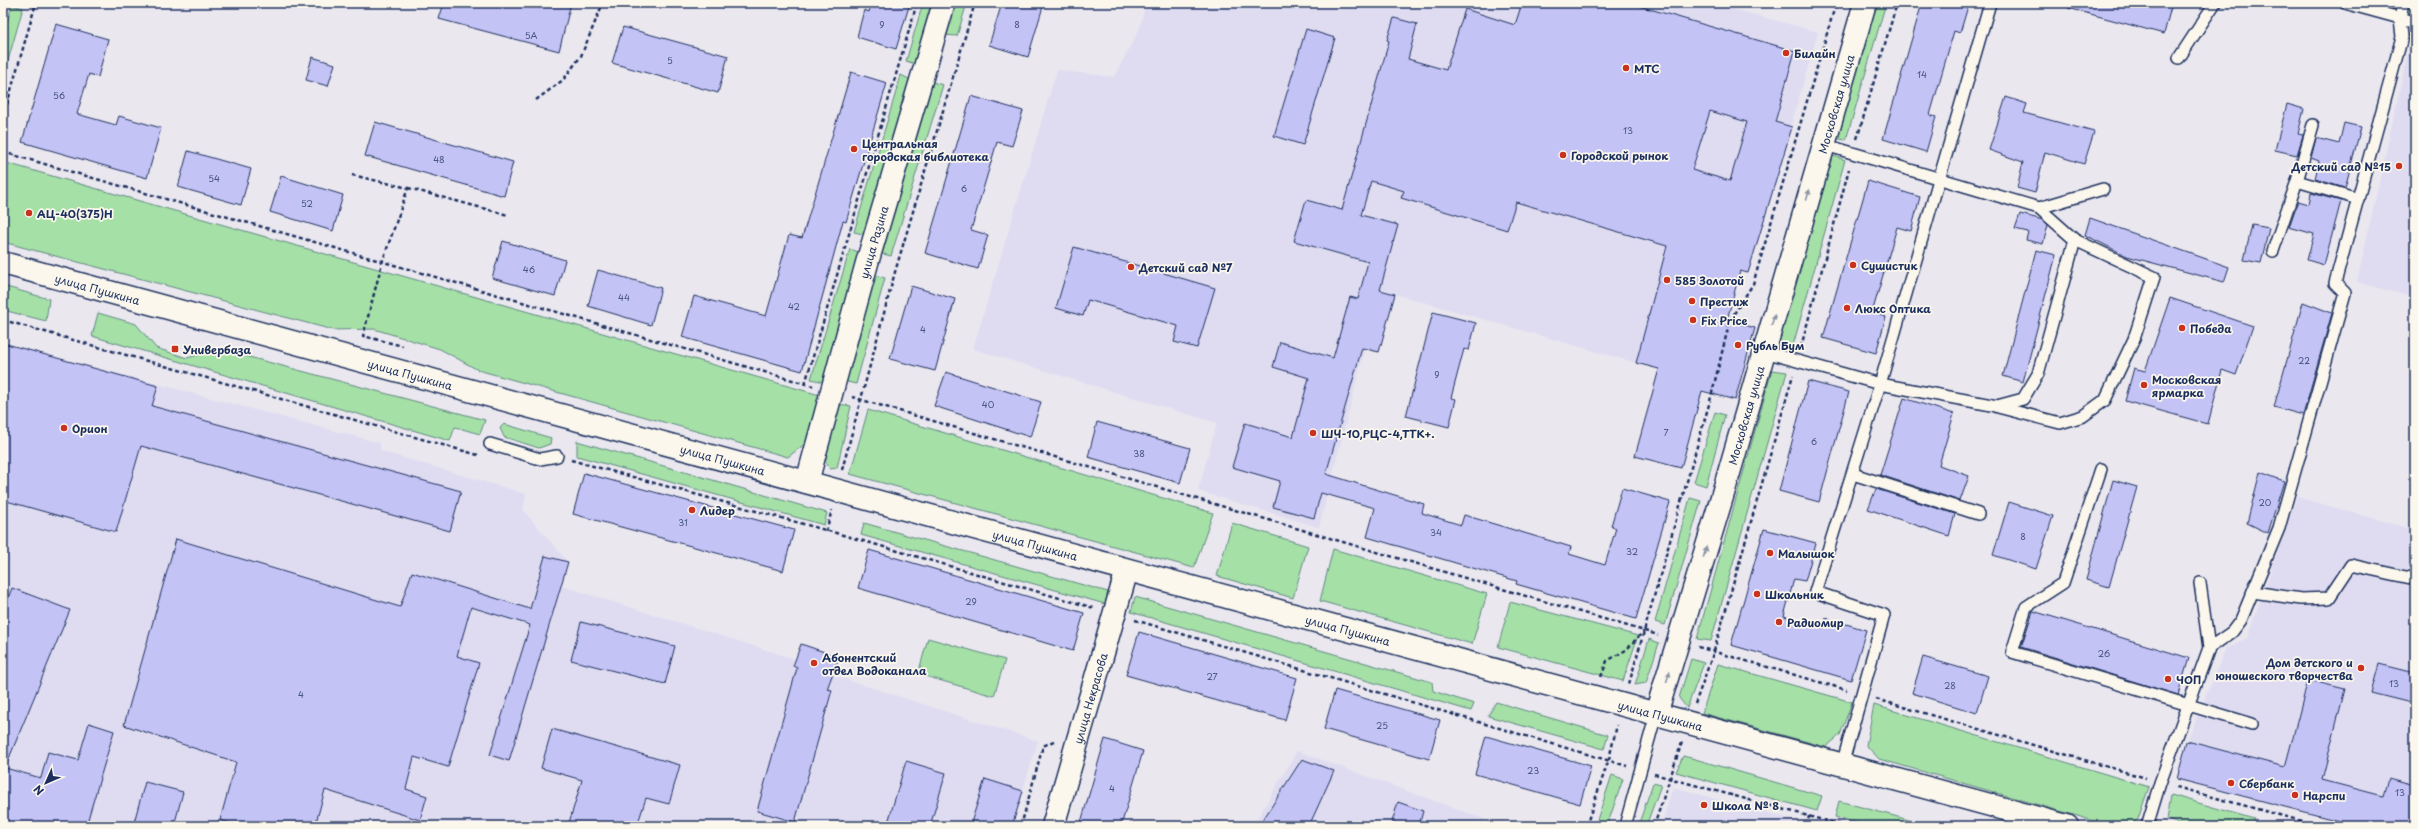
<svg xmlns="http://www.w3.org/2000/svg" width="2418" height="829" font-family="'Playpen Sans',sans-serif">
<style>
.built{fill:#dfdcf1}
.green{fill:#a5e0a6;stroke:#608882}
.building{fill:#c4c3f5;stroke:#1b2f5e;fill-rule:evenodd}
.lines{fill:none;stroke-linecap:round;stroke-linejoin:round}
.service-casing{stroke:#1b2f5e;stroke-width:14}
.minor-casing{stroke:#1b2f5e;stroke-width:25}
.tertiary-casing{stroke:#1b2f5e;stroke-width:25}
.secondary-casing{stroke:#1b2f5e;stroke-width:25}
.path{stroke:#1b2f5e;stroke-width:2.5;stroke-dasharray:4 3;stroke-linecap:butt}
.service{stroke:#fbf7ec;stroke-width:11}
.minor{stroke:#fbf7ec;stroke-width:22}
.tertiary{stroke:#fbf7ec;stroke-width:22}
.secondary{stroke:#fbf7ec;stroke-width:22}
.oneway{fill:#8b93a5}
.poi-dot{fill:#c8321e;stroke:#fbf7ec;stroke-width:1.5}
.labels{text-anchor:middle;dominant-baseline:central;stroke-width:3.5;stroke-linejoin:round;paint-order:stroke}
.number-label{font-size:9px;fill:#455484}
.poi-label{font-size:11px;font-weight:bold;fill:#1b2f5e;stroke:#fbf7ec;text-anchor:start}
.street-label{font-size:11px;fill:#1b2f5e;stroke:#fbf7ec}
</style>
<rect width="100%" height="100%" fill="#eae7ef"/>
<filter id="ink" filterUnits="userSpaceOnUse"><feTurbulence type="fractalNoise" baseFrequency=".025" numOctaves="2"/><feDisplacementMap in="SourceGraphic" scale="8" xChannelSelector="R" yChannelSelector="G"/><feConvolveMatrix kernelMatrix="1 2 1 2 8 2 1 2 1" color-interpolation-filters="sRGB"/></filter>
<g filter="url(#ink)">
<g class="built">
<polygon points="1146,3 1711,3 1818,32 1748,273 1666,251 1636,363 1395,294 1379,352 1365,349 1319,527 1198,491 1217,423 973,349 1057,70 1114,77 1139,30"/>
<polygon points="2409,48 2415,50 2415,298 2357,282"/>
<polygon points="3,343 380,443 380,451 526,494 523,510 568,562 562,586 795,659 801,644 839,657 832,675 1038,741 1012,826 3,826"/>
<polygon points="2297,497 2415,530 2415,826 2358,826 2177,779 2187,741 2226,648 2247,638"/>
<polygon points="1297,751 1484,819 1481,826 1253,826"/>
<polygon points="1673,787 1807,824 1816,826 1661,826"/>
</g>
<g class="green">
<polygon points="923,3 937,3 919,65 906,61"/>
<polygon points="953,3 967,3 957,36 943,35"/>
<polygon points="1873,3 1886,3 1846,140 1834,138"/>
<polygon points="2372,3 2415,3 2415,15"/>
<polygon points="12,5 23,8 3,78 3,36"/>
<polygon points="901,75 911,80 867,235 854,232"/>
<polygon points="932,82 943,85 891,256 879,253"/>
<polygon points="1831,155 1845,160 1792,349 1778,345"/>
<polygon points="3,162 823,396 811,439 788,457 478,370 440,349 374,329 333,330 3,242"/>
<polygon points="850,249 861,253 824,382 811,379"/>
<polygon points="872,274 885,278 856,384 843,381"/>
<polygon points="3,286 49,299 46,321 3,310"/>
<polygon points="98,313 136,324 156,348 187,358 219,349 485,420 480,434 455,427 450,441 92,336"/>
<polygon points="1772,370 1787,372 1711,641 1697,639"/>
<polygon points="838,404 851,406 837,468 830,469 823,457"/>
<polygon points="868,410 1213,513 1194,568 850,474"/>
<polygon points="1715,412 1725,415 1706,486 1694,482"/>
<polygon points="504,424 551,438 550,444 539,448 504,437 500,428"/>
<polygon points="577,441 827,513 824,525 577,456"/>
<polygon points="1690,498 1701,501 1665,625 1655,622"/>
<polygon points="864,523 1108,592 1105,604 861,535"/>
<polygon points="1232,523 1308,546 1293,598 1217,576"/>
<polygon points="1333,549 1487,594 1472,644 1320,601"/>
<polygon points="1135,597 1432,682 1433,691 1474,704 1471,711 1131,612"/>
<polygon points="1510,602 1638,636 1623,681 1498,647"/>
<polygon points="928,638 1005,660 994,696 918,674"/>
<polygon points="1649,639 1659,643 1646,683 1635,685"/>
<polygon points="1691,659 1704,663 1687,708 1679,698"/>
<polygon points="1718,664 1852,702 1840,735 1826,747 1702,713"/>
<polygon points="1496,702 1608,735 1604,749 1488,716"/>
<polygon points="1874,705 2149,787 2138,819 2130,826 2112,826 1879,759 1866,745"/>
<polygon points="1683,756 1695,759 1822,796 1817,811 1676,772"/>
<polygon points="1612,775 1623,779 1607,826 1595,826"/>
<polygon points="1653,783 1661,785 1646,826 1638,826"/>
<polygon points="2171,795 2254,819 2252,826 2186,826 2167,820"/>
<polygon points="1839,801 1931,826 1870,826 1835,817"/>
</g>
<g class="building">
<polygon points="444,3 571,3 559,51 439,19"/>
<polygon points="871,3 910,3 896,49 857,37 864,10 869,12"/>
<polygon points="1002,3 1044,3 1028,57 989,45"/>
<path d="M1522 3H1629L1795 51 1775 122 1792 127 1748 273 1740 271 1727 320 1755 328 1735 400 1702 391 1681 468 1635 456 1659 369 1636 363 1667 246 1516 202 1507 230 1401 198 1404 191 1371 181 1361 215 1398 225 1380 290 1395 294 1379 352 1362 348 1326 474 1424 504 1422 513 1461 525 1464 515 1571 547 1569 554 1605 565 1616 528 1611 526 1622 488 1670 502 1636 619 1516 584 1517 581 1367 537 1375 508 1321 493 1314 518 1273 507 1280 481 1232 467 1245 423 1293 437 1309 378 1273 367 1280 342 1333 358 1350 297 1358 299 1368 262 1294 241 1306 200 1342 210 1389 41 1387 40 1394 18 1417 24 1408 59 1446 70 1465 9 1515 25ZM1710 111 1747 122 1730 181 1692 170Z"/>
<polygon points="1922,3 1969,3 1960,33 1954,31 1930,115 1936,117 1926,152 1883,139"/>
<polygon points="2069,3 2172,3 2164,34 2068,8"/>
<polygon points="56,24 108,39 98,77 89,74 77,114 116,125 119,116 161,128 147,178 22,142"/>
<polygon points="623,27 728,56 718,93 612,63"/>
<polygon points="1306,29 1335,38 1303,145 1274,136"/>
<polygon points="312,57 335,64 328,86 306,80"/>
<polygon points="851,72 887,83 846,222 843,221 802,371 682,337 694,296 766,316 789,235 802,238"/>
<polygon points="971,96 1023,111 1012,146 997,142 971,230 988,235 978,269 925,253"/>
<polygon points="2006,97 2027,104 2024,113 2094,132 2084,164 2045,152 2035,193 2017,188 2023,162 1989,150"/>
<polygon points="2287,104 2304,109 2298,134 2303,135 2297,155 2275,150"/>
<polygon points="375,122 513,162 504,196 365,156"/>
<polygon points="2344,123 2361,127 2345,188 2315,179 2319,161 2311,158 2316,138 2339,144"/>
<polygon points="188,151 251,169 241,205 178,187"/>
<polygon points="281,176 343,195 333,231 270,212"/>
<polygon points="1868,181 1920,197 1911,231 1897,227 1872,313 1886,317 1876,353 1823,338"/>
<polygon points="2311,193 2341,201 2324,265 2307,260 2314,234 2289,227 2298,201 2309,204"/>
<polygon points="2020,214 2043,220 2048,225 2043,244 2026,240 2028,232 2015,229"/>
<polygon points="2090,218 2229,267 2224,282 2127,256 2085,235"/>
<polygon points="2252,225 2269,228 2261,263 2244,260"/>
<polygon points="503,241 565,260 555,296 492,278"/>
<polygon points="1074,247 1215,288 1197,348 1174,342 1178,326 1088,300 1083,316 1056,308"/>
<polygon points="2036,250 2056,255 2023,382 2003,376"/>
<polygon points="598,270 661,288 651,325 588,306"/>
<polygon points="911,286 955,299 935,371 890,359"/>
<polygon points="2170,298 2253,326 2236,375 2222,370 2208,424 2125,401 2134,368 2145,371"/>
<polygon points="2303,302 2332,313 2303,415 2274,407"/>
<polygon points="1433,312 1476,323 1469,350 1464,349 1451,398 1456,399 1449,427 1406,416"/>
<polygon points="3,343 158,386 152,406 461,491 450,531 141,446 116,532 3,500"/>
<polygon points="946,372 1041,402 1030,437 934,406"/>
<polygon points="1808,381 1849,392 1819,502 1779,491"/>
<polygon points="1904,398 1954,414 1939,465 1969,476 1960,501 1880,475"/>
<polygon points="1097,422 1190,448 1180,483 1088,457"/>
<polygon points="2260,472 2284,481 2268,533 2247,523"/>
<polygon points="584,473 794,530 783,571 573,514"/>
<polygon points="2113,480 2137,487 2109,587 2086,580"/>
<polygon points="1876,489 1955,514 1949,536 1868,509"/>
<polygon points="2009,502 2053,516 2036,569 1993,555"/>
<polygon points="1764,529 1816,543 1805,581 1794,579 1784,616 1824,628 1826,618 1866,630 1851,680 1731,645"/>
<polygon points="176,539 400,607 412,572 530,609 545,556 568,562 509,761 490,755 530,625 471,607 457,656 479,663 448,767 414,757 406,789 427,796 420,820 325,790 315,826 240,826 220,820 236,762 124,725"/>
<polygon points="869,550 1084,613 1073,651 858,588"/>
<polygon points="12,588 70,610 5,768 41,778 48,752 78,760 89,723 114,731 86,826 3,826 3,611"/>
<polygon points="2033,611 2189,658 2178,695 2021,647"/>
<polygon points="581,622 675,646 665,684 571,660"/>
<polygon points="1139,632 1297,678 1285,720 1126,675"/>
<polygon points="801,644 839,657 827,689 832,690 795,822 757,811 797,668 793,666"/>
<polygon points="1923,657 1988,676 1977,713 1912,693"/>
<polygon points="2379,664 2415,673 2415,704 2371,693"/>
<polygon points="2308,680 2345,689 2322,780 2383,796 2388,778 2415,785 2415,826 2358,826 2177,779 2187,741 2285,767"/>
<polygon points="1335,690 1440,720 1429,759 1324,729"/>
<polygon points="552,729 680,765 669,804 646,798 637,826 568,826 582,780 541,768"/>
<polygon points="1486,736 1591,766 1580,804 1475,774"/>
<polygon points="1105,739 1143,751 1121,826 1080,826"/>
<polygon points="1302,759 1334,771 1309,826 1259,826"/>
<polygon points="906,761 946,773 930,826 887,826"/>
<polygon points="985,779 1023,791 1012,826 970,826"/>
<polygon points="145,782 183,792 174,826 133,826"/>
<polygon points="1398,802 1423,811 1419,826 1403,826 1392,822"/>
</g>
<g class="lines">
<defs>
<g id="service">
<polyline points="2403,3 2400,18 2415,23"/>
<polyline points="2179,58 2215,3"/>
<polyline points="2297,181 2358,199"/>
<polyline points="2039,208 2103,189"/>
<polyline points="2273,251 2297,181 2313,125"/>
<polyline points="1765,352 1880,384 1997,406 2023,399 2038,374 2075,240 2039,208 1822,144"/>
<polyline points="1998,407 2060,423 2083,416 2105,400 2134,339 2154,277 2075,240"/>
<polyline points="490,444 540,459 557,456"/>
<polyline points="2101,469 2063,583 2026,607 2012,652 2252,724"/>
<polyline points="1853,474 1978,514"/>
<polyline points="2253,592 2301,599 2329,598 2351,565 2415,579"/>
<polyline points="2209,648 2232,632 2241,620 2279,528 2345,293 2335,283 2402,37 2400,18 2345,3"/>
<polyline points="1842,765 1884,615 1815,592 1880,384 1990,3"/>
<polyline points="1625,826 1656,714"/>
<polyline points="2147,826 2160,783 2209,648 2200,583"/>
</g>
<g id="minor">
<path id="s1" d="M807 482 867 263 944 3"/>
</g>
<g id="tertiary">
<path id="s2" d="M1656 714 1722 497 1865 3"/>
<path id="s3" d="M1053 826 1127 570"/>
</g>
<g id="secondary">
<path id="s4" d="M3 263 2067 826"/>
</g>
</defs>
<use href="#service" class="service-casing"/>
<use href="#minor" class="minor-casing"/>
<use href="#tertiary" class="tertiary-casing"/>
<use href="#secondary" class="secondary-casing"/>
<g class="path">
<polyline points="536,100 563,80 581,56 603,3"/>
<polyline points="3,118 36,3"/>
<polyline points="1857,139 1897,3"/>
<polyline points="3,152 813,386"/>
<polyline points="352,175 408,188 382,263 363,336 403,346"/>
<polyline points="408,188 508,215"/>
<polyline points="3,320 478,455"/>
<polyline points="1801,347 1849,169"/>
<polyline points="805,384 917,3"/>
<polyline points="852,397 1658,635"/>
<polyline points="571,460 836,533 1094,608"/>
<polyline points="842,470 895,272 975,3"/>
<polyline points="826,531 832,510"/>
<polyline points="1135,620 1627,766"/>
<polyline points="1698,647 1847,690"/>
<polyline points="1601,677 1607,661 1626,650 1644,631"/>
<polyline points="1629,684 1710,401 1730,320 1753,284 1836,3"/>
<polyline points="1876,699 2146,778"/>
<polyline points="1695,704 1714,651 1793,375"/>
<polyline points="1654,774 1845,826"/>
<polyline points="2176,787 2320,826"/>
<polyline points="1021,826 1043,746 1056,740"/>
<polyline points="1586,826 1609,759 1617,725"/>
<polyline points="1654,826 1682,742"/>
<polyline points="1807,826 1809,816"/>
</g>
<use href="#service" class="service"/>
<use href="#minor" class="minor"/>
<use href="#tertiary" class="tertiary"/>
<use href="#secondary" class="secondary"/>
</g>
<defs><path id="oneway-solid" d="M-6-.8H1V-3.2L6.5 0L1 3.2V.8H-6Z"/></defs>
<g class="oneway">
<use href="#oneway-solid" transform="translate(1808 195) rotate(-74)"/>
<use href="#oneway-solid" transform="translate(1773 320) rotate(-74)"/>
<use href="#oneway-solid" transform="translate(1705 552) rotate(-73)"/>
<use href="#oneway-solid" transform="translate(1668 677) rotate(-73)"/>
</g>
</g>
<g class="poi-dot">
<circle cx="1786" cy="53" r="4"/>
<circle cx="1626" cy="68" r="4"/>
<circle cx="854" cy="149" r="4"/>
<circle cx="1563" cy="155" r="4"/>
<circle cx="2399" cy="166" r="4"/>
<circle cx="29" cy="213" r="4"/>
<circle cx="1853" cy="265" r="4"/>
<circle cx="1131" cy="267" r="4"/>
<circle cx="1667" cy="280" r="4"/>
<circle cx="1692" cy="301" r="4"/>
<circle cx="1847" cy="308" r="4"/>
<circle cx="1693" cy="320" r="4"/>
<circle cx="2182" cy="328" r="4"/>
<circle cx="1738" cy="345" r="4"/>
<rect x="171" y="345" width="8" height="8" rx="2"/>
<circle cx="2144" cy="385" r="4"/>
<circle cx="64" cy="428" r="4"/>
<circle cx="1313" cy="433" r="4"/>
<circle cx="692" cy="510" r="4"/>
<circle cx="1770" cy="553" r="4"/>
<circle cx="1757" cy="594" r="4"/>
<circle cx="1779" cy="622" r="4"/>
<circle cx="814" cy="663" r="4"/>
<circle cx="2361" cy="668" r="4"/>
<circle cx="2168" cy="679" r="4"/>
<circle cx="2231" cy="783" r="4"/>
<circle cx="2295" cy="795" r="4"/>
<circle cx="1704" cy="805" r="4"/>
</g>
<g class="labels">
<g class="number-label">
<text x="882" y="24">9</text>
<text x="1017" y="24">8</text>
<text x="531" y="35">5А</text>
<text x="670" y="60">5</text>
<text x="1922" y="74">14</text>
<text x="59" y="95">56</text>
<text x="1628" y="130">13</text>
<text x="439" y="159">48</text>
<text x="214" y="178">54</text>
<text x="964" y="188">6</text>
<text x="307" y="203">52</text>
<text x="529" y="269">46</text>
<text x="624" y="297">44</text>
<text x="794" y="306">42</text>
<text x="923" y="329">4</text>
<text x="2304" y="360">22</text>
<text x="1437" y="374">9</text>
<text x="988" y="404">40</text>
<text x="1666" y="432">7</text>
<text x="1814" y="441">6</text>
<text x="1139" y="453">38</text>
<text x="2265" y="502">20</text>
<text x="683" y="522">31</text>
<text x="1436" y="532">34</text>
<text x="2023" y="536">8</text>
<text x="1632" y="551">32</text>
<text x="971" y="601">29</text>
<text x="2104" y="653">26</text>
<text x="1212" y="676">27</text>
<text x="2394" y="683">13</text>
<text x="1950" y="685">28</text>
<text x="301" y="694">4</text>
<text x="1382" y="725">25</text>
<text x="1533" y="770">23</text>
<text x="1112" y="788">4</text>
<text x="2400" y="792">13</text>
</g>
<g class="poi-label">
<text x="1794" y="53">Билайн</text>
<text x="1634" y="68">МТС</text>
<text x="862" y="143">Центральная<tspan x="862" dy="13">городская библиотека</tspan></text>
<text x="1571" y="155">Городской рынок</text>
<text x="2391" y="166" text-anchor="end">Детский сад №15</text>
<text x="37" y="213">АЦ-40(375)Н</text>
<text x="1861" y="265">Сушистик</text>
<text x="1139" y="267">Детский сад №7</text>
<text x="1675" y="280">585 Золотой</text>
<text x="1700" y="301">Престиж</text>
<text x="1855" y="308">Люкс Оптика</text>
<text x="1701" y="320">Fix Price</text>
<text x="2190" y="328">Победа</text>
<text x="1746" y="345">Рубль Бум</text>
<text x="183" y="349">Универбаза</text>
<text x="2152" y="379">Московская<tspan x="2152" dy="13">ярмарка</tspan></text>
<text x="72" y="428">Орион</text>
<text x="1321" y="433">ШЧ-10,РЦС-4,ТТК+.</text>
<text x="700" y="510">Лидер</text>
<text x="1778" y="553">Малышок</text>
<text x="1765" y="594">Школьник</text>
<text x="1787" y="622">Радиомир</text>
<text x="822" y="657">Абонентский<tspan x="822" dy="13">отдел Водоканала</tspan></text>
<text x="2353" y="662" text-anchor="end">Дом детского и<tspan x="2353" dy="13">юношеского творчества</tspan></text>
<text x="2176" y="679">ЧОП</text>
<text x="2239" y="783">Сбербанк</text>
<text x="2303" y="795">Нарспи</text>
<text x="1712" y="805">Школа № 8</text>
</g>
<g class="street-label">
<text stroke="none"><textPath href="#s2" startOffset="636">Московская улица</textPath></text>
<text stroke="none"><textPath href="#s1" startOffset="249">улица Разина</textPath></text>
<text stroke="none"><textPath href="#s4" startOffset="98">улица Пушкина</textPath></text>
<text stroke="none"><textPath href="#s4" startOffset="422">улица Пушкина</textPath></text>
<text stroke="none"><textPath href="#s2" startOffset="312">Московская улица</textPath></text>
<text stroke="none"><textPath href="#s4" startOffset="746">улица Пушкина</textPath></text>
<text stroke="none"><textPath href="#s4" startOffset="1070">улица Пушкина</textPath></text>
<text stroke="none"><textPath href="#s4" startOffset="1394">улица Пушкина</textPath></text>
<text stroke="none"><textPath href="#s3" startOffset="133">улица Некрасова</textPath></text>
<text stroke="none"><textPath href="#s4" startOffset="1718">улица Пушкина</textPath></text>
</g>
</g>
<rect width="2418" height="829" fill="none" stroke="#fbf7ec" stroke-width="16"/>
<rect x="8" y="8" width="2402" height="813" fill="none" stroke="#1b2f5e" stroke-width="1.5" filter="url(#ink)"/>
<g transform="translate(46 783) rotate(225)" stroke="#fbf7ec" stroke-width="3" paint-order="stroke">
<path d="M0-3L7 15L0 10L-7 15Z" fill="#1b2f5e"/>
<text y="-6" font-size="11" font-weight="bold" text-anchor="middle" fill="#1b2f5e">N</text>
</g>
</svg>
